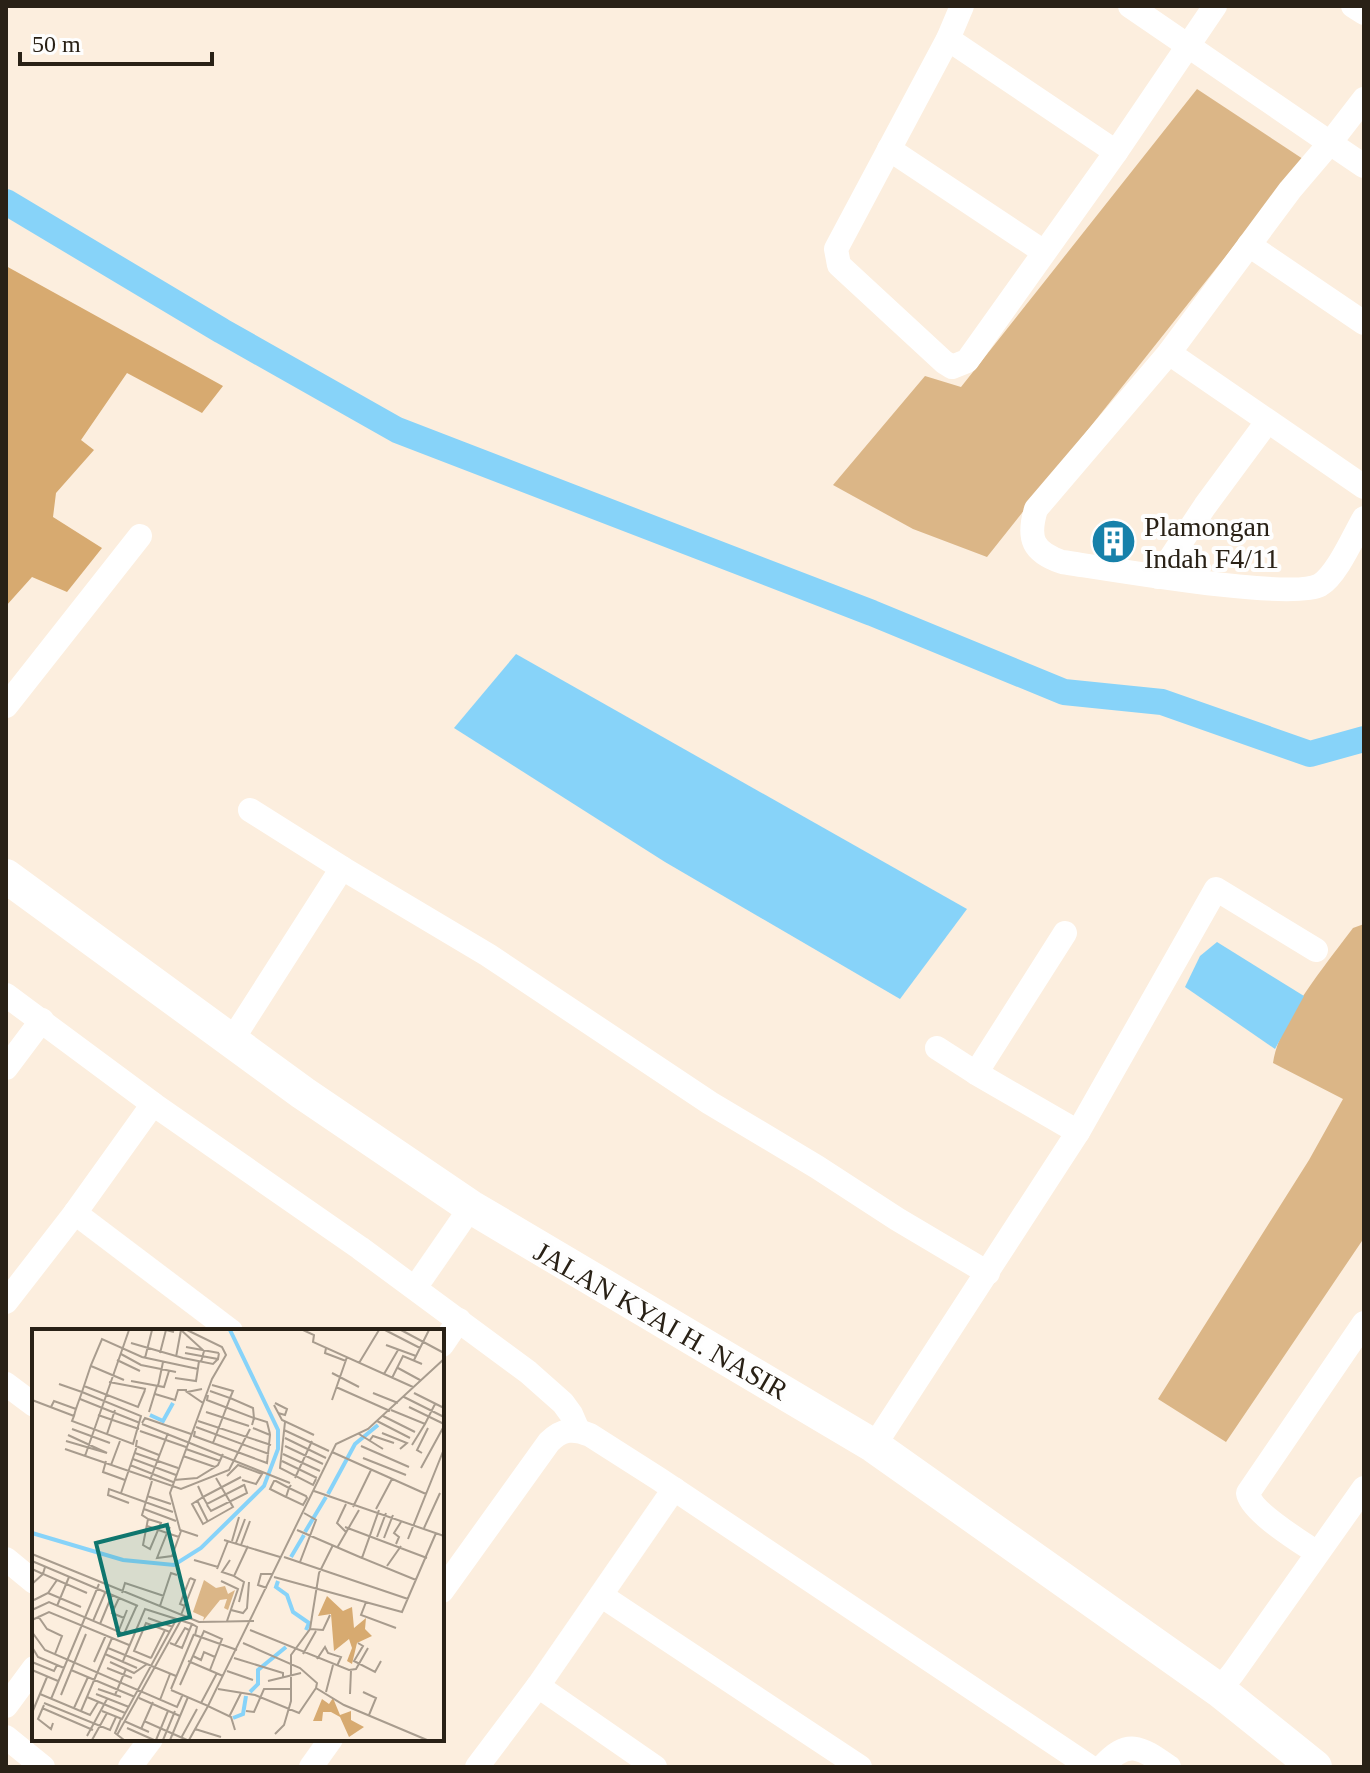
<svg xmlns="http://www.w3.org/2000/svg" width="1370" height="1773" font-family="'Times New Roman',serif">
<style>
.green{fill:#dbb687}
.forest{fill:#d7aa70}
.water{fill:#87d3f9}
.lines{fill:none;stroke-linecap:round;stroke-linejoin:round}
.canal{stroke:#87d3f9;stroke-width:26}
.street{stroke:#fff;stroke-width:24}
.secondary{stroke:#fff;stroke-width:34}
.labels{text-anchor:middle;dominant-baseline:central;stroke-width:8;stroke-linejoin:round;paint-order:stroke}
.poi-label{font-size:28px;fill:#292116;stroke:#fefefe;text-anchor:start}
.street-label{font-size:28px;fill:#292116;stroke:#fefefe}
.inset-river{fill:none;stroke:#87d3f9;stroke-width:4}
.inset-road{fill:none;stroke:#a89c8e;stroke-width:2}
.view{fill:#0f766e;fill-opacity:0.15;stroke:#0f766e;stroke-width:4}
.inset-edge{fill:none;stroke:#292116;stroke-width:4}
</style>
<rect width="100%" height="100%" fill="#fceede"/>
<g class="green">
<polygon points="1197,89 1303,159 987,557 913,529 833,485 925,376 961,387"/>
<path d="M1364 924V1238L1226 1442 1158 1399 1309 1160 1343 1099 1273 1063C1279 1020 1327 963 1353 928Z"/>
</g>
<polygon class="forest" points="6,266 223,386 202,413 127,373 81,440 94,450 56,493 53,517 102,548 67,592 32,577 6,606"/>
<g class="water">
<polygon points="516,654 967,909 900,999 665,862 454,728"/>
<polygon points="1217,942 1304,996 1275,1049 1185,987 1200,956"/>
</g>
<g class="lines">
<polyline class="canal" points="6,202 222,331 397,430 872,613 1064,692 1162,702 1310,754 1364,739"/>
<g class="street">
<polyline points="962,6 948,39 836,249 839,265 944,362 952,367 967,361 1116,152 1215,6"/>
<polyline points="1130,6 1330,143 1364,99"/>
<polyline points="1353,6 1364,13"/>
<polyline points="948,39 1116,152"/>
<polyline points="889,149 1044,252"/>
<path d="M1364 166 1330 143 1290 190 1169 353 1036 509C1027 539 1033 552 1062 562 1104 568 1291 601 1320 585 1337 575 1354 535 1364 518"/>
<polyline points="1249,245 1364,323"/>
<polyline points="1169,353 1364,487"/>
<polyline points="1158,577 1205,506 1267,422"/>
<polyline points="6,706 140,536"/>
<polyline points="250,810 342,868"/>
<polyline points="1065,933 976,1073 1078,1132"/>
<polyline points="6,995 153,1104 360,1248 528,1372 563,1403 571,1414 578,1430"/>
<polyline points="232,1040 342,868 488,955 710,1103 817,1167 897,1219 988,1273"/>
<polyline points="937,1048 976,1073"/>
<polyline points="6,1068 42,1020"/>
<polyline points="75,1213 231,1331"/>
<polyline points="415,1288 471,1207"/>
<polyline points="6,1302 75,1213 153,1104"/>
<polyline points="442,1345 459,1320"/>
<polyline points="6,1384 34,1405"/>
<polyline points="874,1446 1078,1132 1216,889 1316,950"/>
<path d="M1317 1553C1301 1542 1250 1511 1248 1493L1364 1323"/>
<polyline points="6,1559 34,1582"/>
<path d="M442 1591 549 1442C562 1429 573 1428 590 1435L659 1479 1090 1767"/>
<polyline points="602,1596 860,1767"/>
<polyline points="538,1686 674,1489"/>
<polyline points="1219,1690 1233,1673 1364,1488"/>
<polyline points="6,1706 34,1668"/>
<polyline points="6,1737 43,1767"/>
<polyline points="130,1767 151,1739"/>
<polyline points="311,1767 331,1739"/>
<polyline points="477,1767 538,1686 655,1767"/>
<path d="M1102 1767C1128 1738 1140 1747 1169 1767"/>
</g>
<polyline class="secondary" points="6,876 303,1093 471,1207 874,1446 1219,1690 1315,1767"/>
</g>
<defs>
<symbol id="building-disc" viewBox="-11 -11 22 22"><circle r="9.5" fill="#1781aa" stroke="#fefefe"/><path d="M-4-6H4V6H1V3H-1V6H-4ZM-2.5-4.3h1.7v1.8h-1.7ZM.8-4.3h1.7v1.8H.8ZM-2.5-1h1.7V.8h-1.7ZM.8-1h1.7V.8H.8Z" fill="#fff"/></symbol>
</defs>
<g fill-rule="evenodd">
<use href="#building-disc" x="1088" y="516" width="51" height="51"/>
</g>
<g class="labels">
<g class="poi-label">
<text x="1144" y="526">Plamongan<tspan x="1144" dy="32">Indah F4/11</tspan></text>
</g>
<g class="street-label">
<text transform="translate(661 1321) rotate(30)">JALAN KYAI H. NASIR</text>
</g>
</g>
<g transform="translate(32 1329)">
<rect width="412" height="412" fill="#fceede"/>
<path d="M172 251 184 259 193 257 196 265 203 261 196 281 192 279 195 270 188 271 171 292 172 288 161 283Z" fill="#dbb687"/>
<path d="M295 267 311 282 320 278 322 299 334 289 333 300 340 307 325 314 320 335 315 332 320 319 317 310 302 322 299 285 286 287ZM301 369 308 386 319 382V391L332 398 317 408 308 388 299 383H291L290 392H281L290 370 297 375Z" fill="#d7aa70"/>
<path class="inset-river" d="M118 86 131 92 141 74M296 165 323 115 346 96M273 203 294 168M0 204 91 231 142 236 169 219 232 157 246 120V101L198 1M259 228 272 206M246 252 244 258 255 266 261 283 277 294 274 301M218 363 226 355V341L254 318M201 389 211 385 214 367"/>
<path class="inset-road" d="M149 1 172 22 169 33M155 1 190 18 194 26 180 50 138 164 148 201 166 207M271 1 282 6 281 13 381 58M353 1 388 19M369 1 412 24M99 14 151 29 181 35 186 30M354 16 384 27M154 18 187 24M294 19 293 24 314 32M128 24 134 1 142 3M153 24 186 30 187 24M89 25 109 36 144 43M144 28 149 1M113 29 120 1M85 31 108 42M382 31 397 1M327 34 347 1M59 37 92 51M366 39 388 51M300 44 327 58M352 45 366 21M143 49 164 52 167 32M360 49 371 27 390 35M99 52 132 58 137 42M77 53 114 60M27 55 50 63 109 87 101 115 40 92 42 87 43 83 45 77 50 63 59 36 70 10 110 28 166 40M180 56 201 62 198 69 221 79 222 89 235 93 238 105M52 57 106 78 113 61M126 57 131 33M304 58 358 82M170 60 155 63 171 74M178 62 198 69 181 114M341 64 366 74M382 64 412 79M123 65 143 71 146 61H155M176 66 175 71 222 89 220 96M372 68 412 88M48 70 108 94M0 71 42 87M300 71 315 28M243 74 255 80 253 86 246 84M242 76 250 91 282 106M19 78 22 72 44 80M377 78 412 95M359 81 393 95 403 75M117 83 125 57M174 83 217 97M66 86 107 100M351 87 383 103M166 92 239 116M345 92 378 109M253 93 248 139 281 156 284 150M110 94 113 89 159 105M110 95 258 154M164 98 237 125M40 100 78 114M252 101 297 122M108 102 154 118M163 102 162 107 235 134 238 106 221 99M350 104 375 114 368 120M75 105 83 81M327 105 351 120M253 109 294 129M105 111 104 117 127 126M338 111 341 107 362 114M34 112 75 124 36 106M380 116 393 95M253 117 291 135M329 117 377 138M33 120 149 160 197 141 218 100M154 120 188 132M300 123 394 165M103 124 146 139M390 124 385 121 396 99M251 125 288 142M53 127 97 1M151 127 183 138M331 129 374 146M101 130 144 146M74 132 71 143 93 151M250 132 285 149M79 136 88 112M98 136 141 153M389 139 412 97M195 147 206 136 230 145 224 155 210 151M209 148 171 168 175 175 212 156M263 149 280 112M118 151 136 104M142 151 165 149 186 136 191 125M166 157 171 168 160 175 171 195 201 178 184 149M282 162 412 207M89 164 105 117M115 167 139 175M254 168 238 160 242 152H244L257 159 274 167 275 169 271 176 254 168 257 159 259 156M165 171 176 193M97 174 76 166 77 160 141 183M314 175 305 194 314 203M175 176 179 182 215 164 212 155M321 178 339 141M112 180 144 192M344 180 360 150M347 181 330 229 384 251M116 190 129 194 118 220 111 216 116 190 110 186 120 152M115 197 135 204 138 198M313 198 395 229M392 199 408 164M265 201 330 229M147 208 135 204 125 229 140 227 149 202M345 208 354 184M352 209 361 186M376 210 412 120M192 211 248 228M200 212 207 188M204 214 213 190M364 215 367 208 362 204 369 193M209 216 218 192M305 219 327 181M0 225 167 293 222 292M252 228 376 270M162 231 186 238M198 231 190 243 202 247M0 232 106 277M268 233 284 191 272 184M355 237 369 217M13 238 11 245 55 264M0 240 11 245 0 255M185 240 196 212M242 248 370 283 404 204M189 252 206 260 195 292M235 259 226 256 229 245H240M16 264 49 278M90 264 93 254 132 267M87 269 80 284 92 289M2 271 16 264 25 251M207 273 212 253 202 247 216 217M334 273 329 286 364 299M25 277 37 248M128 277 139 244 145 246M153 277 148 275 158 249M0 281 17 273 92 305 105 276M199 281 211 284 215 279 217 253M149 286 163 251 158 249M6 287 15 300 30 307 23 325M116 289 141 298M0 291 17 283 97 316M61 292 73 264M68 295 80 266M278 300 291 301 298 286M218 301 317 341 324 340 336 319M0 303 13 321 145 378 151 365M85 306 95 281M138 314 150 319 160 295M211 314 268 339 285 354 284 359 312 376 395 411M326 314 331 317 322 332 343 343 349 332M143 316 153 299 157 301M0 318 6 328 32 339M76 319 144 347M73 325 105 339M271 325 284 302M161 327 169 331 172 323 183 328M119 329 102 322 114 294 138 303M119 329 133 301M202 329 251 344V350M285 330 293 318 296 324 309 328 305 337M91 332 113 280 160 295 165 298 163 306 205 321M156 332 191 347M0 333 22 342 25 336M62 333 74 306M78 333 102 344 115 335M75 339 100 349M0 341 26 352M39 341 103 368M195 342 221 351M236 352 269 344M148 356 172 302 190 310 178 341M66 360 89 368M139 360 162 305M186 360 223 366 267 384 284 359M139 361 176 377 304 115 336 100 412 30M294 363 301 336M331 363 344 369 337 386M8 365 58 386 66 373M64 365 97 378M318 365 319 341M29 366 54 305M83 366 94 340M55 368 93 384M107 369 148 387M19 370 67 255M128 371 138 345M12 374 78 401 84 388M169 374 185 344M12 376 6 390 19 400 21 394M10 379 61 401M42 379 56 348M49 382 80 309M70 382 90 390 144 291M214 382 222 383 232 360H258M0 384 15 348M197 388 209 364M89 390 83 404 92 411M92 392 117 403M112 392 155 411M95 399 122 411M109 400 121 373M163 400 189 408M243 405 252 396 259 372V326L278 300 287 244 301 216M85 406 149 291M55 407 75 370M60 411 75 384M124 411 136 382M131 411 143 382M138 411 156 368M148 411 165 380M157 411 176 377 199 388 203 401"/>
<path class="view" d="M135 196 158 288 87 306 64 214Z"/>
<rect width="412" height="412" class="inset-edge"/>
</g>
<rect width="1370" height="1773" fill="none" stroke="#292116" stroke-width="16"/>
<path d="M20 52v12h192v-12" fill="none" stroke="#292116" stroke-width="4"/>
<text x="32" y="52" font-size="24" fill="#292116" stroke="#fefefe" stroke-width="6" paint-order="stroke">50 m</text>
</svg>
